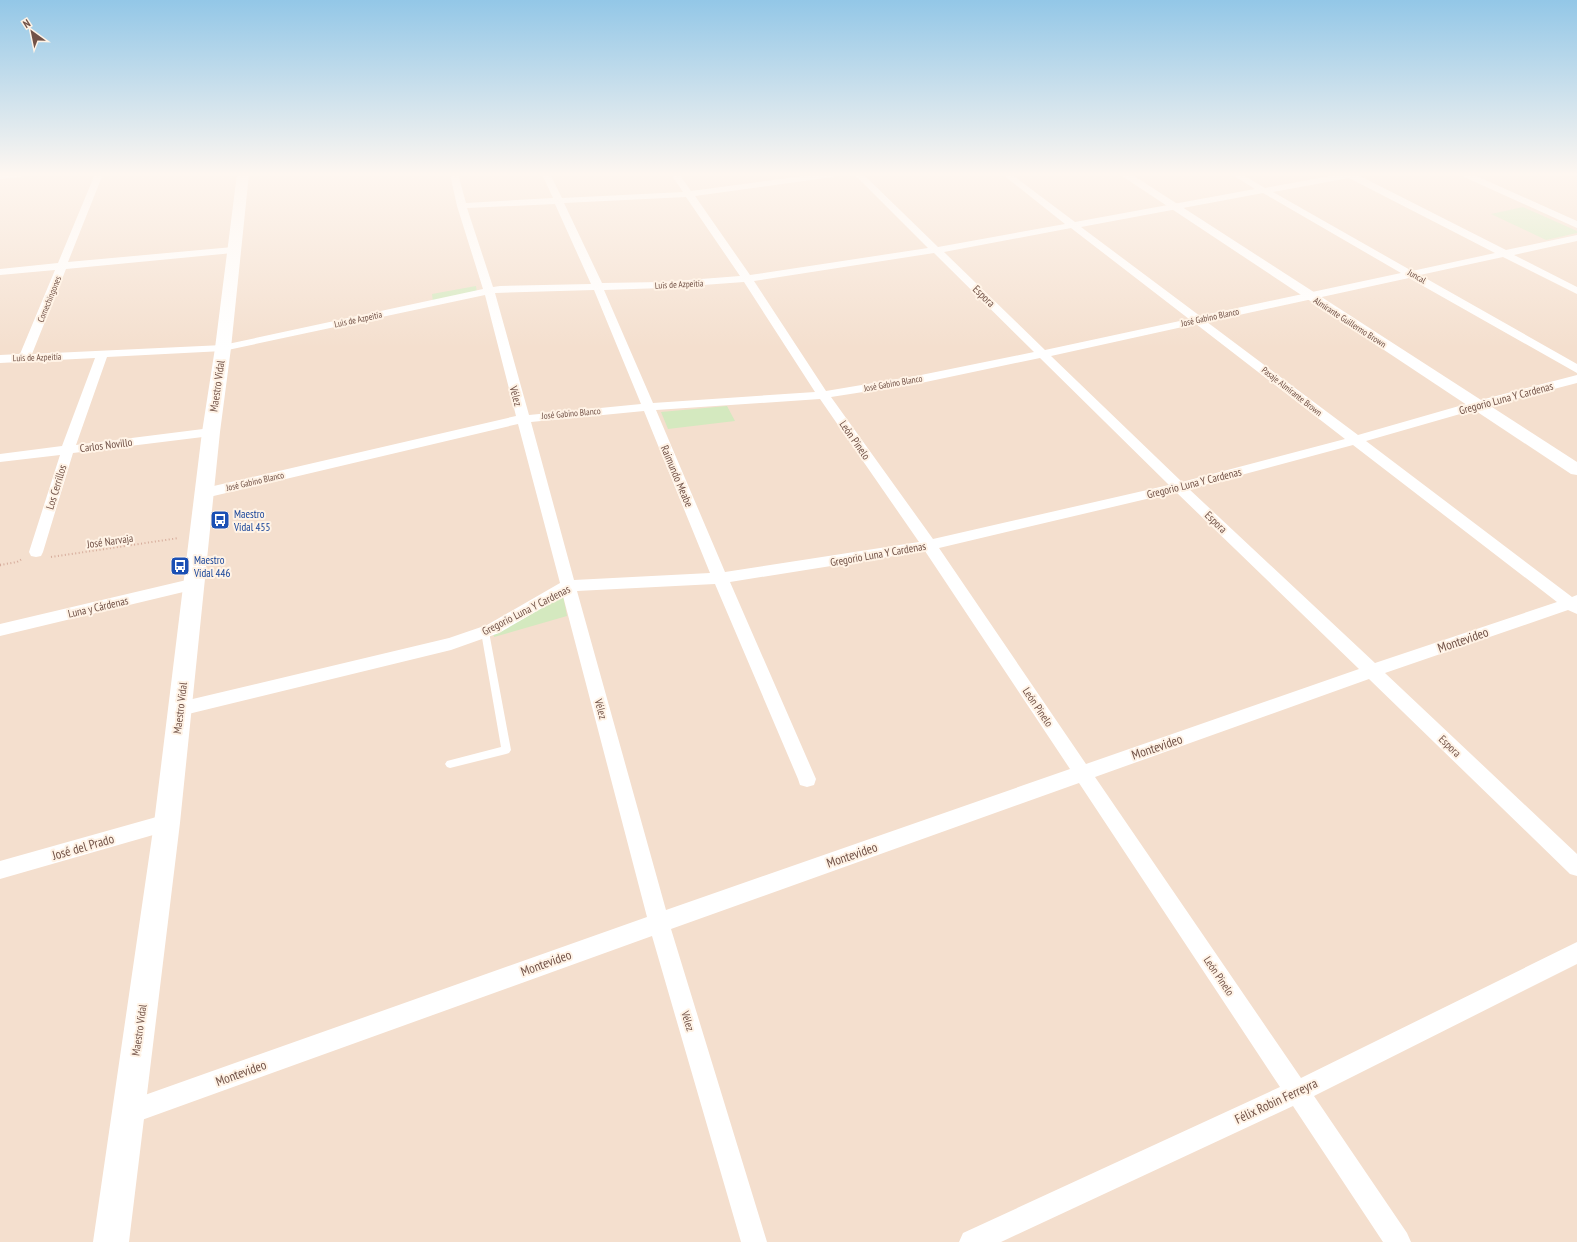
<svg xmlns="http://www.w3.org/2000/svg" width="1577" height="1242" font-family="'PT Sans Narrow',sans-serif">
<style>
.residential{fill:#f4dfce}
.green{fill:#d4e9bf}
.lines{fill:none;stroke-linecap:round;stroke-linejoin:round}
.path-far1{stroke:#d6ac9b;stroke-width:2;stroke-dasharray:1 2.5;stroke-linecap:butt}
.path{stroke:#d6ac9b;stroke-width:2.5;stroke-dasharray:1 3;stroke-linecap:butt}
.service{fill:#fff;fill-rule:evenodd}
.minor{fill:#fff;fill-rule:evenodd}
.tertiary{fill:#fff;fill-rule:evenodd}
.secondary{fill:#fff;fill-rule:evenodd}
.labels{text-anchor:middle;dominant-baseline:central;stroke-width:4;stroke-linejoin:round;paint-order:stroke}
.far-street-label{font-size:9px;fill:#725247;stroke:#fff3e6}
.street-label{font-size:11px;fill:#725247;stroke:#fff3e6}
.transit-label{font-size:11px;fill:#164399;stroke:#fff3e6;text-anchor:start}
.near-street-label{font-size:13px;fill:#725247;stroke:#fff3e6}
</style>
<rect width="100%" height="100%" fill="#fceee0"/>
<rect class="residential" x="0" y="174" width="1577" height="1068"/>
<g class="green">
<polygon points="1523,207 1577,231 1577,233 1546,240 1491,214"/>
<polygon points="476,286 477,293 433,302 432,294"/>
<polygon points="727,406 735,421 668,429 661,412"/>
<polygon points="563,595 567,616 494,637 493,633"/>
</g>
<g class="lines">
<g class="path-far1">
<polyline points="51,557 179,538"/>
<polyline points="0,565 17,562 22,559"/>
</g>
<polyline class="path" points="0,565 3,565"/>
<polygon class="service" points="485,629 488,630 489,632 511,750 509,753 506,754 450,768 447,767 445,764 447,761 501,747 481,632 482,630"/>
<g class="minor">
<path d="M95 174H103L68 262 233 247 238 250 233 253 66 269 32 354 223 345 483 289 457 206 450 174H458L466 203 553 198 542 174H550L562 198 683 192 671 174H679L691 191 817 174H837L833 177 695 196 750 275 928 248 854 174H863L938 247 1065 224 1002 174H1011L1075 222 1255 189 1231 174H1241L1265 188 1341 174H1359L1358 175 1506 250 1577 235V241L1514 255 1577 287V294L1503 257 1420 275 1577 364V373L1409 278 1207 322 1358 435 1473 402 1577 375V383L1481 408 1366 441 1572 597 1577 595V614L1568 610 1385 673 1577 854V876L1570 874 1369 679 1095 777 1301 1078 1577 942V964L1314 1096 1407 1233 1411 1242H1383L1293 1106 1001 1242H959L963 1233 1280 1087 1079 783 671 929 767 1242H741L652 936 128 1125 120 1121 116 1113 120 1105 128 1101 647 917 563 596 499 633 451 650 180 716 174 714 171 709 174 704 180 702 449 638 487 625 560 583 518 424 205 498 200 496 198 493 200 490 205 488 516 416 485 295 223 351 107 357 76 445 211 428 216 429 217 432 216 435 211 436 73 453 43 552 41 556 36 557 31 556 29 552 60 455 0 462V454L62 446 95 358 0 363V355L20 354 55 270 0 275V269L58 263ZM1349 178 1495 253 1412 271 1273 192ZM1263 193 1401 273 1200 316 1081 227ZM686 197 740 276 662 282 602 283 564 203ZM555 204 591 284 500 286 493 287 467 208ZM1071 228 1189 319 1045 350 944 252ZM934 253 1034 352 921 375 826 391 754 281ZM744 282 815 392 653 403 604 290 662 288ZM594 290 641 404 529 415 495 293ZM1196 324 1345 439 1182 482 1051 356ZM1040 358 1169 485 933 539 831 397 921 383ZM820 399 919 542 725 572 656 410ZM644 411 710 573 574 580 531 422ZM1353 445 1557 602 1375 663 1189 489ZM1176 492 1359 669 1086 764 939 548ZM925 551 1070 769 666 910 577 591 715 584 798 779 800 785 807 787 814 785 816 779 730 582Z"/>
<polygon points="1461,174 1472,174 1577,221 1577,228 1462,176"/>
<polygon points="195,578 200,580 203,584 200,588 0,636 0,624"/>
<polygon points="167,814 174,817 177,823 174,829 0,879 0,861"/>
</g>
<polygon class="tertiary" points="1119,174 1131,174 1577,462 1577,475 1571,474"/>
<g class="secondary">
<polygon points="0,174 23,174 21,177 0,179"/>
<polygon points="237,174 249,174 231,348 220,432 180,823 129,1242 93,1242 154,823 202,432 215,348"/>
</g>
</g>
<linearGradient id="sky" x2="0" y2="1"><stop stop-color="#93c7e7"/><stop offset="0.5" stop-color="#fef7f1"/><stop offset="1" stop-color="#fef7f1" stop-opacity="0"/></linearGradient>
<rect width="1577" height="348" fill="url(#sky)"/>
<defs>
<symbol id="bus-square" viewBox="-11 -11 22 22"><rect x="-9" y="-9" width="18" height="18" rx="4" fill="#1a4fb4" stroke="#fff3e6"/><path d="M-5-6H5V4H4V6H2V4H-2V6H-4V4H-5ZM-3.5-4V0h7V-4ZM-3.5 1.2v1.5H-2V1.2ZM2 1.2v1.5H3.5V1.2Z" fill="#fff"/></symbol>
</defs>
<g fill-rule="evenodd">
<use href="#bus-square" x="209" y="509" width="22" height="22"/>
<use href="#bus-square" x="169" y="555" width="22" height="22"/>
</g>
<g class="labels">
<g class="far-street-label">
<text transform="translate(1417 276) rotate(30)">Juncal</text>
<text transform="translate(679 284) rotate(-3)">Luis de Azpeitía</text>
<text transform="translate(49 299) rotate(-68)">Comechingones</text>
<text transform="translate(1210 317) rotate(-12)">José Gabino Blanco</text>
<text transform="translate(358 319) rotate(-12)">Luis de Azpeitía</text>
<text transform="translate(1350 322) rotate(33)">Almirante Guillermo Brown</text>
<text transform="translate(37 357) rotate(-2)">Luis de Azpeitía</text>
<text transform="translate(893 383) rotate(-10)">José Gabino Blanco</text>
<text transform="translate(1292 391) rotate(38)">Pasaje Almirante Brown</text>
<text transform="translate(571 413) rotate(-5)">José Gabino Blanco</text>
<text transform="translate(255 481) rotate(-13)">José Gabino Blanco</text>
</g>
<g class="street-label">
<text transform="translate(984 296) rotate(44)">Espora</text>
<text transform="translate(217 386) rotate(-82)">Maestro Vidal</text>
<text transform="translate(516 396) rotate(75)">Vélez</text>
<text transform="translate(1506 398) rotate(-15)">Gregorio Luna Y Cardenas</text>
<text transform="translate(855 440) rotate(55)">León Pinelo</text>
<text transform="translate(106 445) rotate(-7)">Carlos Novillo</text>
<text transform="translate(677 476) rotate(67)">Raimundo Meabe</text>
<text transform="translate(1194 483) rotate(-14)">Gregorio Luna Y Cardenas</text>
<text transform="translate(56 487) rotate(-73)">Los Cerrillos</text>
<text transform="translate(1216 522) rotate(44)">Espora</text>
<text transform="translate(110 541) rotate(-8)">José Narvaja</text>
<text transform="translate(878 554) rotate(-10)">Gregorio Luna Y Cardenas</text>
<text transform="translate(98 607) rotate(-13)">Luna y Cárdenas</text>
<text transform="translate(526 610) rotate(-27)">Gregorio Luna Y Cardenas</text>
<text transform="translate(1038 707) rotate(56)">León Pinelo</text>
<text transform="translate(180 708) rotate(-83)">Maestro Vidal</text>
<text transform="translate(601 709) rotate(75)">Vélez</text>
<text transform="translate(1450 746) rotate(44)">Espora</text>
<text transform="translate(1219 976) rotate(56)">León Pinelo</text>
<text transform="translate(688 1021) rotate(73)">Vélez</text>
<text transform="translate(139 1030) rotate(-82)">Maestro Vidal</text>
</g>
<g class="transit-label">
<text x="234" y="514">Maestro<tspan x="234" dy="13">Vidal 455</tspan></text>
<text x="194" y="560">Maestro<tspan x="194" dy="13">Vidal 446</tspan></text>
</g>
<g class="near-street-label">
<text transform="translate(1463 640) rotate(-19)">Montevideo</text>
<text transform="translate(1157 747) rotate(-19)">Montevideo</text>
<text transform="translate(83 847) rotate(-16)">José del Prado</text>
<text transform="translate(852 855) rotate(-19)">Montevideo</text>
<text transform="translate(546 963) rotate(-20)">Montevideo</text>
<text transform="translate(241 1073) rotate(-20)">Montevideo</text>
<text transform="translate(1276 1101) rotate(-25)">Félix Robin Ferreyra</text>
</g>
</g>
<g transform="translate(32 32) rotate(327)" stroke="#fff3e6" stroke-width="3" paint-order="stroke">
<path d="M0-3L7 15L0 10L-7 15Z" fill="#725247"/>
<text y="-6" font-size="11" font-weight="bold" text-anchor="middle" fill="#725247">N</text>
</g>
</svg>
